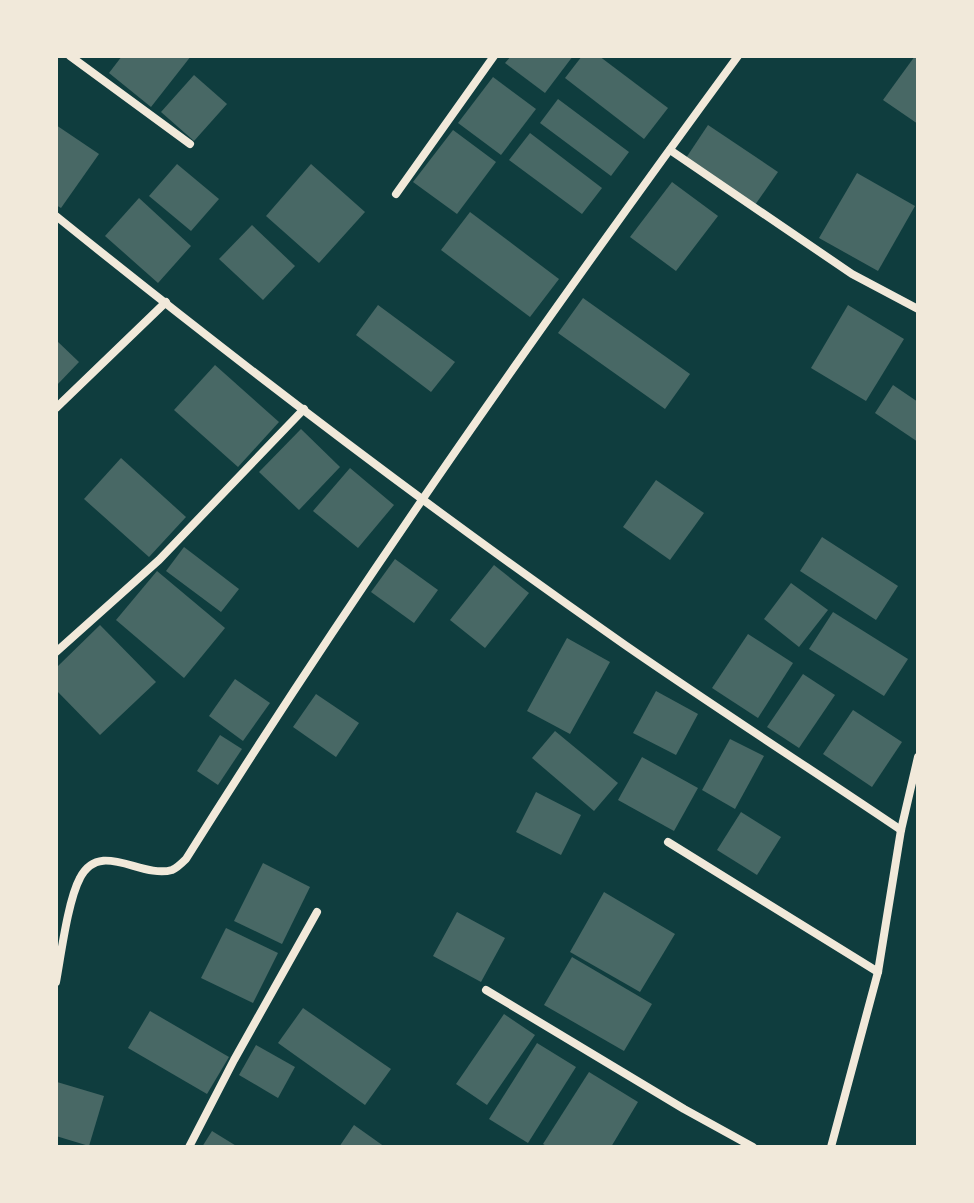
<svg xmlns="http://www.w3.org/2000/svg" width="974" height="1203" font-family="'Source Sans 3',sans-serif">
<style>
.building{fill:#486865}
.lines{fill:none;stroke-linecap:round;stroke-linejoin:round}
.minor{stroke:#f1e9da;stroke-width:8}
</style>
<rect width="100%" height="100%" fill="#0f3d3e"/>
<g class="building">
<polygon points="122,56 191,56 151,107 109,73"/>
<polygon points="511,56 573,56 545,93 505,63"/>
<polygon points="582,56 599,56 668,108 644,139 565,78"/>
<polygon points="915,56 918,56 918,124 883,100"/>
<polygon points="194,75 227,104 194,141 161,112"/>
<polygon points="493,77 536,109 501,155 458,123"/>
<polygon points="558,99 629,152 611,176 540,123"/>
<polygon points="56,125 99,154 61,208 56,205"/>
<polygon points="708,125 778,172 755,205 686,158"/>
<polygon points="453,130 496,162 457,214 413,182"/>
<polygon points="530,133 602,188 582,214 509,160"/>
<polygon points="177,164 219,199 191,231 149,196"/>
<polygon points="311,164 365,212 319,263 266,216"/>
<polygon points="857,173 915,206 878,271 819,238"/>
<polygon points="672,182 718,216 676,271 630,237"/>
<polygon points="139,198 191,246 158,283 105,236"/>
<polygon points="470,212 559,279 530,317 441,250"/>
<polygon points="252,225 295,266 263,300 219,259"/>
<polygon points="583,298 690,374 665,409 558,333"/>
<polygon points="378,305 455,362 431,392 356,335"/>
<polygon points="848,305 904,339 866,401 811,368"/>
<polygon points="56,340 79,362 56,386"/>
<polygon points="215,365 279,422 238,467 174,410"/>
<polygon points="893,385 918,402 918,442 875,413"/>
<polygon points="301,429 340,467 299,510 259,472"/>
<polygon points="121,458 186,517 149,557 84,499"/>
<polygon points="350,468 394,505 358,548 313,511"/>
<polygon points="656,480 704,513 670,560 623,527"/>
<polygon points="822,537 898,586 876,620 800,571"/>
<polygon points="184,547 239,589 221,612 166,571"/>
<polygon points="395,559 438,590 414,623 371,592"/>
<polygon points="494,565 529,593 485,648 450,620"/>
<polygon points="157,571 225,628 184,678 116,620"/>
<polygon points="791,583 828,610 799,647 764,619"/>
<polygon points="833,612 908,659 884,696 809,649"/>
<polygon points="100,625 156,682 100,735 56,690 56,668"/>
<polygon points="748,634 793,663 758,718 712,688"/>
<polygon points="567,638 610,662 570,734 527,711"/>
<polygon points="803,674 835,695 799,748 767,727"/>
<polygon points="235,679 270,703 243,741 209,716"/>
<polygon points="656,691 698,714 676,755 633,733"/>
<polygon points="316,694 359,723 336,757 293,727"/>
<polygon points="853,710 902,742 872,787 823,754"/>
<polygon points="555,731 618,783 594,811 532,758"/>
<polygon points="220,735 242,749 218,785 197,771"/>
<polygon points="730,739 764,756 735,809 702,790"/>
<polygon points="642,757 698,788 674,831 618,800"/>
<polygon points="536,792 581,815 561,855 516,832"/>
<polygon points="741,812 781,837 757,875 717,850"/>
<polygon points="263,863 310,887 282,944 234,921"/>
<polygon points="604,892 675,934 640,992 570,952"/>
<polygon points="457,912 505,938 481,982 433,956"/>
<polygon points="226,928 278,953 253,1003 201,978"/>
<polygon points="572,957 652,1004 624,1051 544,1005"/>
<polygon points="303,1008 391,1069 365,1105 278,1043"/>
<polygon points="150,1011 229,1057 207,1094 128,1048"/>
<polygon points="504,1014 535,1035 487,1105 456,1084"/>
<polygon points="537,1043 576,1067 528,1143 489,1119"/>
<polygon points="256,1045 295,1067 278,1098 239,1075"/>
<polygon points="589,1072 638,1102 611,1147 548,1147 543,1144"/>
<polygon points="57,1082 104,1096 89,1146 56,1136"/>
<polygon points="354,1125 385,1147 339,1147"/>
<polygon points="212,1131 238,1147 202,1147"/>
</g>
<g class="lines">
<g class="minor">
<polyline points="70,56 190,144"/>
<polyline points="670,150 852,274 918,309"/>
<polyline points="396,194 494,56"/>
<path d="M56 216C241 365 430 509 625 645 716 708 809 768 901 830"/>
<polyline points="56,408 166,302"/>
<polyline points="56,652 159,560 304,409"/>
<polyline points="668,842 878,972"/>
<path d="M56 982C61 955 68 900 80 878 100 839 141 879 172 870 177 868 182 863 186 859 359 583 546 318 738 56"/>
<polyline points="486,990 684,1109 753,1147"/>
<polyline points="189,1147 234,1060 317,912"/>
<polyline points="831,1147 878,972 901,830 918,757"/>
</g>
</g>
<rect width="974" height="1203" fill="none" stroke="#f1e9da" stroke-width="116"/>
</svg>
